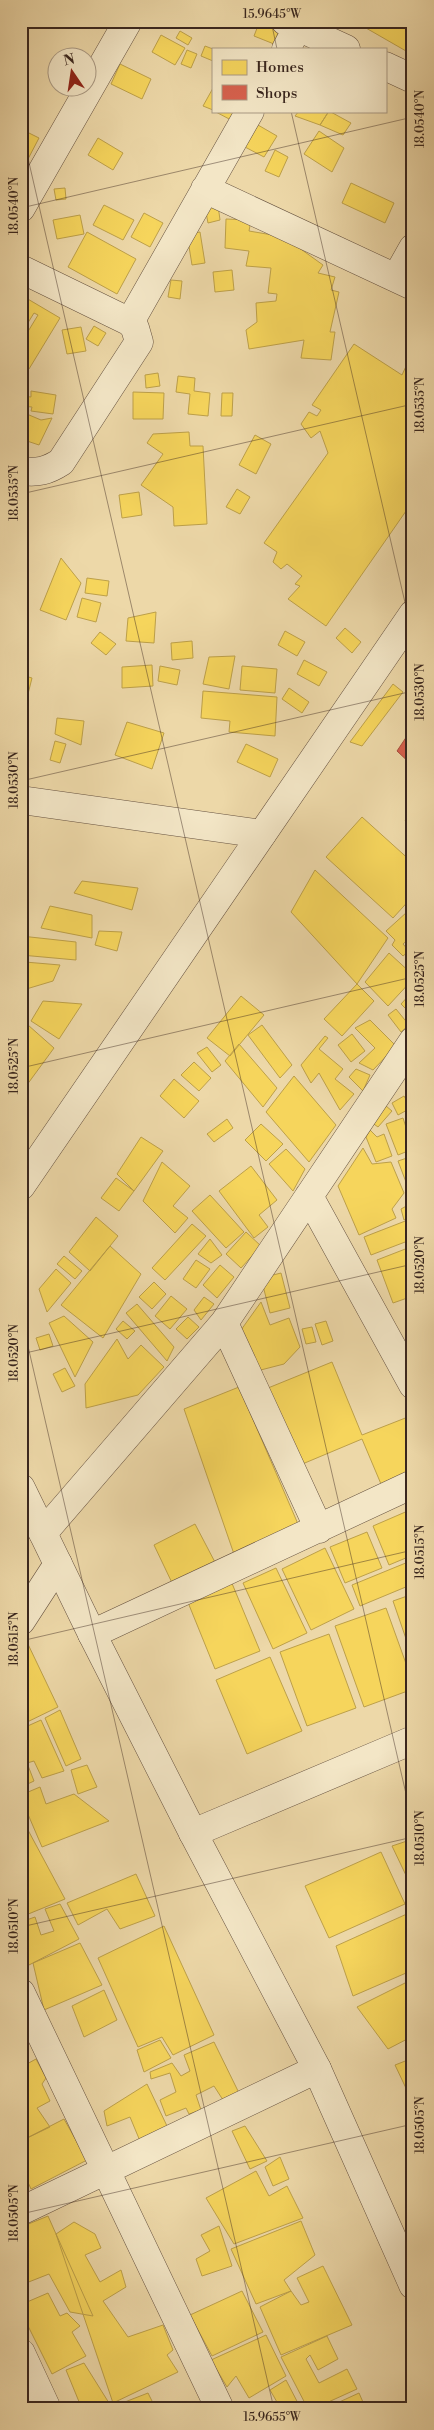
<svg xmlns="http://www.w3.org/2000/svg" width="434" height="2430" viewBox="0 0 434 2430" font-family="'Libre Bodoni',serif">
<style>
.homes{fill:#f6d55c;stroke:#bda049}
.shops{fill:#d6604d;stroke:#a74f3f}
.lines{fill:none;stroke-linecap:round;stroke-linejoin:round}
.minor-casing{stroke:#665240;stroke-width:29}
.tertiary-casing{stroke:#665240;stroke-width:29}
.minor{stroke:#f3e6c6;stroke-width:28}
.tertiary{stroke:#f3e6c6;stroke-width:28}
.ticks{fill:none;stroke:#39261e;stroke-width:1;stroke-opacity:0.45}
.neatline{fill:none;stroke:#39261e;stroke-width:2}
.ticks-label{font-size:12px;text-anchor:middle;fill:#39261e}
</style>
<rect width="100%" height="100%" fill="#edd8a8"/>
<filter id="stains"><feTurbulence type="fractalNoise" baseFrequency=".004" numOctaves="4"/><feColorMatrix values="0 0 0 0 .2 0 0 0 0 .09 0 0 0 0 .02 0 0 0 .5 -.17"/></filter>
<radialGradient id="worn" r=".72"><stop offset=".6" stop-color="#630" stop-opacity="0"/><stop offset="1" stop-color="#630" stop-opacity=".3"/></radialGradient>
<path class="homes" d="M 361,21 L 413,21 L 413,41 L 406,51 L 359,24 Z
M 259,23 L 279,30 L 274,44 L 254,36 Z
M 180,31 L 192,38 L 188,45 L 176,38 Z
M 161,35 L 185,48 L 175,65 L 152,52 Z
M 205,46 L 213,49 L 213,61 L 201,56 Z
M 187,50 L 197,54 L 191,68 L 181,64 Z
M 120,64 L 151,79 L 142,99 L 111,84 Z
M 213,88 L 213,110 L 203,106 Z
M 214,111 L 238,111 L 233,121 Z
M 299,111 L 329,111 L 320,125 L 295,116 Z
M 329,111 L 351,123 L 343,135 L 320,125 Z
M 258,125 L 277,136 L 264,157 L 245,147 Z
M 21,129 L 39,138 L 28,159 L 21,155 Z
M 319,131 L 344,148 L 332,172 L 304,154 Z
M 98,138 L 123,153 L 113,170 L 88,155 Z
M 275,150 L 288,157 L 279,177 L 265,171 Z
M 351,183 L 394,203 L 385,223 L 342,203 Z
M 65,188 L 66,199 L 56,200 L 54,189 Z
M 104,205 L 134,220 L 123,240 L 93,225 Z
M 218,205 L 220,220 L 208,223 L 205,207 Z
M 144,213 L 163,223 L 150,247 L 131,237 Z
M 80,215 L 84,234 L 57,239 L 53,220 Z
M 226,219 L 251,220 L 249,231 L 284,237 L 323,265 L 318,273 L 335,277 L 331,290 L 339,292 L 330,332 L 335,332 L 331,360 L 301,358 L 304,340 L 249,349 L 246,330 L 257,322 L 256,303 L 276,301 L 277,294 L 268,293 L 271,268 L 246,266 L 249,251 L 225,248 Z
M 87,232 L 136,259 L 117,294 L 68,267 Z
M 200,232 L 205,263 L 192,265 L 187,234 Z
M 232,270 L 234,290 L 215,292 L 213,272 Z
M 171,280 L 182,281 L 180,299 L 168,297 Z
M 21,295 L 60,318 L 29,369 L 21,365 L 21,343 L 38,315 L 34,313 L 21,334 Z
M 94,326 L 106,333 L 98,346 L 86,339 Z
M 81,327 L 86,351 L 67,354 L 62,330 Z
M 354,344 L 402,375 L 413,351 L 413,501 L 326,626 L 288,599 L 300,586 L 295,584 L 302,576 L 287,564 L 281,569 L 273,562 L 277,552 L 264,543 L 328,453 L 320,431 L 311,438 L 301,424 L 309,412 L 317,416 L 321,410 L 312,405 Z
M 158,373 L 160,386 L 146,388 L 145,375 Z
M 178,376 L 195,378 L 194,391 L 210,393 L 208,416 L 188,414 L 190,394 L 176,392 Z
M 31,391 L 56,395 L 53,414 L 31,411 L 32,407 L 21,406 L 21,396 L 31,397 Z
M 133,392 L 164,393 L 163,419 L 133,419 Z
M 222,393 L 233,393 L 232,416 L 221,416 Z
M 22,412 L 41,420 L 52,418 L 39,445 L 21,439 Z
M 189,432 L 190,446 L 203,446 L 207,524 L 174,526 L 173,507 L 141,485 L 163,454 L 147,443 L 153,434 Z
M 255,435 L 271,444 L 256,474 L 239,465 Z
M 237,489 L 250,497 L 240,514 L 226,507 Z
M 139,492 L 142,515 L 122,518 L 119,495 Z
M 61,558 L 81,583 L 66,620 L 40,610 Z
M 87,578 L 109,581 L 107,596 L 85,593 Z
M 82,598 L 101,603 L 96,622 L 77,617 Z
M 156,612 L 154,643 L 126,641 L 128,618 Z
M 345,628 L 361,642 L 352,653 L 336,638 Z
M 285,631 L 305,642 L 297,656 L 278,645 Z
M 100,632 L 116,644 L 106,655 L 91,643 Z
M 192,641 L 193,658 L 172,660 L 171,643 Z
M 235,656 L 229,689 L 203,684 L 209,657 Z
M 304,660 L 327,672 L 319,686 L 297,674 Z
M 152,665 L 153,686 L 122,688 L 122,667 Z
M 160,666 L 180,670 L 177,685 L 158,681 Z
M 242,666 L 277,669 L 275,693 L 240,690 Z
M 21,675 L 32,678 L 28,694 L 21,692 Z
M 393,684 L 403,692 L 362,746 L 350,742 Z
M 289,688 L 309,702 L 302,713 L 282,699 Z
M 203,691 L 277,697 L 275,736 L 229,732 L 230,721 L 201,718 Z
M 57,718 L 84,721 L 81,745 L 55,734 Z
M 127,722 L 164,733 L 152,769 L 115,755 Z
M 55,741 L 66,744 L 60,763 L 50,760 Z
M 246,744 L 278,759 L 270,777 L 237,762 Z
M 413,808 L 413,825 L 405,821 Z
M 362,817 L 413,863 L 413,896 L 393,918 L 326,857 Z
M 315,870 L 388,938 L 357,984 L 291,912 Z
M 82,881 L 138,888 L 132,910 L 74,893 Z
M 50,906 L 92,915 L 92,938 L 41,928 Z
M 407,912 L 413,918 L 413,935 L 403,944 L 409,951 L 403,956 L 392,945 L 395,940 L 386,931 Z
M 99,931 L 122,932 L 117,951 L 95,945 Z
M 21,936 L 76,942 L 76,960 L 21,955 Z
M 389,953 L 413,975 L 413,979 L 388,1006 L 365,982 Z
M 25,962 L 60,965 L 53,981 L 23,990 Z
M 357,984 L 374,1001 L 342,1036 L 324,1019 Z
M 411,993 L 413,995 L 413,1016 L 401,1004 Z
M 241,996 L 264,1015 L 230,1056 L 207,1038 Z
M 43,1001 L 82,1004 L 59,1039 L 31,1021 Z
M 396,1009 L 409,1025 L 401,1032 L 388,1015 Z
M 370,1020 L 396,1046 L 373,1070 L 359,1063 L 375,1048 L 355,1028 Z
M 28,1025 L 54,1048 L 21,1093 L 21,1033 Z
M 262,1025 L 292,1065 L 280,1078 L 248,1035 Z
M 352,1034 L 365,1051 L 351,1062 L 338,1045 Z
M 325,1036 L 328,1038 L 319,1049 L 343,1069 L 335,1079 L 354,1094 L 340,1110 L 319,1073 L 311,1083 L 301,1065 Z
M 239,1044 L 277,1088 L 263,1107 L 225,1061 Z
M 207,1047 L 221,1065 L 212,1072 L 197,1053 Z
M 194,1062 L 211,1078 L 199,1091 L 181,1075 Z
M 356,1069 L 370,1075 L 363,1091 L 349,1077 Z
M 294,1076 L 336,1125 L 309,1162 L 266,1112 Z
M 174,1079 L 199,1101 L 184,1118 L 160,1096 Z
M 404,1096 L 411,1108 L 398,1115 L 392,1103 Z
M 386,1106 L 392,1111 L 378,1127 L 371,1122 Z
M 403,1118 L 413,1149 L 398,1155 L 386,1124 Z
M 227,1119 L 233,1128 L 214,1142 L 207,1134 Z
M 261,1124 L 283,1144 L 266,1161 L 245,1140 Z
M 370,1130 L 377,1137 L 384,1134 L 392,1156 L 376,1162 L 366,1137 Z
M 141,1137 L 163,1151 L 134,1191 L 117,1174 Z
M 363,1148 L 372,1164 L 391,1162 L 404,1193 L 392,1209 L 396,1218 L 359,1235 L 338,1186 Z
M 286,1149 L 305,1169 L 293,1191 L 269,1164 Z
M 413,1156 L 413,1189 L 409,1190 L 398,1161 Z
M 162,1162 L 190,1186 L 173,1206 L 188,1218 L 175,1233 L 143,1201 Z
M 251,1166 L 277,1200 L 259,1215 L 268,1227 L 254,1238 L 219,1191 Z
M 116,1178 L 134,1191 L 119,1211 L 101,1198 Z
M 210,1195 L 244,1232 L 226,1248 L 192,1211 Z
M 412,1203 L 413,1214 L 404,1220 L 401,1209 Z
M 96,1217 L 118,1236 L 90,1271 L 69,1252 Z
M 413,1218 L 413,1239 L 371,1255 L 364,1237 Z
M 192,1224 L 206,1236 L 165,1280 L 152,1268 Z
M 246,1232 L 261,1246 L 241,1268 L 226,1254 Z
M 210,1239 L 222,1255 L 211,1263 L 198,1254 Z
M 110,1246 L 141,1274 L 103,1338 L 61,1305 Z
M 413,1246 L 413,1296 L 393,1303 L 377,1260 Z
M 64,1256 L 82,1271 L 75,1279 L 57,1264 Z
M 196,1260 L 210,1269 L 196,1288 L 183,1279 Z
M 220,1265 L 234,1277 L 217,1298 L 203,1285 Z
M 56,1269 L 71,1283 L 47,1312 L 39,1289 Z
M 281,1273 L 290,1308 L 270,1313 L 261,1278 Z
M 154,1282 L 166,1294 L 152,1309 L 139,1297 Z
M 171,1296 L 187,1309 L 170,1329 L 155,1316 Z
M 204,1297 L 214,1304 L 201,1320 L 194,1310 Z
M 261,1302 L 270,1325 L 289,1318 L 300,1347 L 284,1364 L 253,1372 L 241,1330 Z
M 137,1304 L 174,1347 L 167,1361 L 126,1313 Z
M 64,1316 L 93,1342 L 75,1377 L 49,1323 Z
M 188,1317 L 199,1327 L 187,1339 L 176,1329 Z
M 123,1321 L 135,1331 L 127,1339 L 116,1329 Z
M 326,1321 L 333,1341 L 322,1345 L 315,1324 Z
M 312,1327 L 316,1342 L 306,1344 L 302,1329 Z
M 49,1334 L 53,1346 L 40,1350 L 36,1338 Z
M 117,1339 L 128,1359 L 141,1345 L 164,1367 L 138,1395 L 86,1408 L 85,1384 Z
M 332,1362 L 362,1435 L 413,1415 L 413,1472 L 381,1484 L 362,1439 L 300,1465 L 268,1388 Z
M 65,1368 L 75,1386 L 62,1392 L 53,1374 Z
M 239,1387 L 298,1524 L 235,1557 L 184,1409 Z
M 410,1510 L 413,1516 L 413,1555 L 389,1565 L 373,1526 Z
M 195,1524 L 217,1566 L 174,1587 L 154,1545 Z
M 367,1532 L 382,1568 L 345,1583 L 330,1547 Z
M 325,1548 L 354,1609 L 311,1630 L 282,1569 Z
M 413,1560 L 413,1584 L 360,1606 L 352,1585 Z
M 276,1568 L 307,1633 L 273,1649 L 243,1583 Z
M 231,1581 L 260,1651 L 215,1669 L 187,1600 Z
M 413,1594 L 413,1659 L 393,1601 Z
M 386,1608 L 413,1683 L 413,1689 L 364,1707 L 335,1626 Z
M 329,1634 L 356,1708 L 307,1726 L 280,1652 Z
M 26,1640 L 58,1707 L 21,1725 L 21,1647 Z
M 270,1657 L 302,1731 L 247,1754 L 216,1680 Z
M 60,1710 L 81,1759 L 66,1766 L 45,1718 Z
M 41,1720 L 64,1771 L 42,1778 L 34,1761 L 27,1763 L 34,1781 L 21,1787 L 21,1729 Z
M 87,1765 L 97,1787 L 78,1794 L 71,1770 Z
M 40,1787 L 46,1804 L 74,1794 L 109,1821 L 42,1847 L 21,1798 L 21,1795 Z
M 21,1817 L 65,1899 L 21,1917 Z
M 413,1839 L 413,1890 L 392,1846 Z
M 381,1852 L 405,1904 L 329,1938 L 305,1886 Z
M 136,1874 L 155,1916 L 120,1929 L 107,1909 L 78,1925 L 67,1903 Z
M 60,1904 L 79,1939 L 29,1965 L 21,1949 L 21,1922 L 35,1917 L 41,1935 L 54,1931 L 45,1909 Z
M 409,1913 L 413,1923 L 413,1970 L 353,1996 L 336,1946 Z
M 164,1926 L 214,2035 L 173,2055 L 162,2037 L 138,2047 L 98,1958 Z
M 80,1943 L 102,1985 L 44,2010 L 33,1963 Z
M 413,1979 L 413,2036 L 388,2049 L 357,2007 Z
M 104,1990 L 117,2020 L 84,2037 L 72,2006 Z
M 21,2038 L 25,2065 L 36,2059 L 46,2078 L 42,2084 L 50,2101 L 37,2108 L 50,2127 L 21,2141 Z
M 160,2040 L 171,2058 L 144,2072 L 137,2050 Z
M 214,2042 L 239,2093 L 223,2100 L 214,2086 L 196,2095 L 201,2110 L 189,2114 L 186,2108 L 166,2116 L 160,2100 L 176,2092 L 170,2073 L 151,2079 L 150,2072 L 172,2063 L 181,2076 L 190,2071 L 184,2055 Z
M 413,2058 L 413,2103 L 395,2065 Z
M 147,2084 L 167,2126 L 140,2141 L 130,2117 L 107,2126 L 104,2111 Z
M 64,2119 L 87,2160 L 31,2189 L 21,2167 L 21,2141 Z
M 245,2126 L 267,2161 L 250,2169 L 232,2131 Z
M 280,2157 L 289,2179 L 273,2186 L 265,2167 Z
M 256,2171 L 269,2196 L 287,2186 L 303,2218 L 234,2244 L 206,2198 Z
M 48,2216 L 56,2234 L 93,2316 L 70,2312 L 49,2274 L 21,2285 L 21,2227 Z
M 301,2221 L 315,2255 L 284,2280 L 291,2291 L 256,2304 L 231,2249 Z
M 74,2222 L 95,2234 L 101,2248 L 85,2255 L 100,2282 L 121,2270 L 126,2287 L 103,2301 L 128,2337 L 163,2325 L 173,2350 L 167,2355 L 178,2372 L 113,2403 L 56,2234 Z
M 219,2226 L 232,2266 L 202,2276 L 196,2259 L 210,2251 L 201,2235 Z
M 323,2266 L 352,2325 L 281,2355 L 260,2307 L 291,2291 L 301,2305 L 309,2302 L 297,2278 Z
M 21,2289 L 27,2302 L 48,2293 L 60,2316 L 67,2313 L 80,2326 L 72,2332 L 86,2356 L 52,2374 L 21,2312 Z
M 242,2291 L 263,2332 L 212,2356 L 190,2315 Z
M 266,2335 L 286,2376 L 249,2398 L 236,2376 L 227,2387 L 211,2360 Z
M 327,2336 L 338,2359 L 318,2370 L 310,2355 L 306,2359 L 319,2383 L 347,2369 L 357,2389 L 313,2409 L 308,2409 L 281,2357 Z
M 84,2363 L 109,2403 L 100,2409 L 82,2409 L 66,2370 Z
M 286,2380 L 301,2409 L 281,2409 L 270,2390 Z
M 148,2393 L 156,2409 L 113,2409 L 112,2407 Z
M 359,2393 L 366,2409 L 324,2409 Z"/>
<path class="shops" d="M 413,727 L 413,766 L 397,751 Z"/>
<g class="lines">
<defs>
<path id="minor" d="M 285,21 L 346,49
M 286,49 L 298,27
M 385,66 L 413,79
M 205,189 L 413,286
M 21,208 L 128,21
M 21,269 L 130,322 L 135,328 L 139,342 L 61,462 C 47,471 38,473 21,471
M 396,278 L 413,248
M 130,322 L 250,111
M 21,800 L 262,834
M 309,1196 L 413,1385
M 224,1323 L 319,1529
M 43,1533 L 224,1323 L 413,1041
M 21,1621 L 58,1564
M 92,1634 L 413,1484
M 193,1833 L 413,1740
M 21,1993 L 220,2409
M 21,2211 L 317,2069
M 21,2353 L 47,2409"/>
<path id="tertiary" d="M 21,1186 L 413,614
M 21,1488 L 92,1634 L 193,1833 L 317,2069 L 413,2285"/>
</defs>
<use href="#minor" class="minor-casing"/>
<use href="#tertiary" class="tertiary-casing"/>
<use href="#minor" class="minor"/>
<use href="#tertiary" class="tertiary"/>
</g>
<path class="ticks" d="M 271,21 L 277,49M 291,111 L 413,637M 21,128 L 413,1824M 21,208 L 413,117M 21,494 L 413,404M 21,781 L 413,691M 21,1068 L 413,977M 21,1316 L 274,2409M 21,1354 L 413,1264M 21,1641 L 413,1550M 21,1927 L 413,1837M 21,2214 L 413,2124"/>
<rect width="434" height="2430" fill="none" stroke="#edd8a8" stroke-width="55"/>
<rect x="212" y="48" width="175" height="65" fill="#f3e6c6" stroke="#a99983"/>
<rect x="222" y="60" width="25" height="15" fill="#f6d55c" stroke="#a99983"/>
<text x="256" y="72" font-size="15" fill="#39261e">Homes</text>
<rect x="222" y="85" width="25" height="15" fill="#d6604d" stroke="#a99983"/>
<text x="256" y="98" font-size="15" fill="#39261e">Shops</text>
<g transform="translate(72 72) rotate(347)"><circle r="24" fill="#f3e6c6" stroke="#a99983"/>
<path d="M0-4L9 19L0 12L-9 19Z" fill="#8f2418"/>
<text y="-8" font-size="14" font-weight="bold" text-anchor="middle" fill="#39261e">N</text>
</g>
<rect x="28" y="28" width="378" height="2374" class="neatline"/>
<g class="ticks-label">
<text x="272" y="18">15.9645°W</text>
<text transform="translate(420 119) rotate(-90)" y="4">18.0540°N</text>
<text transform="translate(14 206) rotate(-90)" y="4">18.0540°N</text>
<text transform="translate(420 405) rotate(-90)" y="4">18.0535°N</text>
<text transform="translate(14 493) rotate(-90)" y="4">18.0535°N</text>
<text transform="translate(420 692) rotate(-90)" y="4">18.0530°N</text>
<text transform="translate(14 780) rotate(-90)" y="4">18.0530°N</text>
<text transform="translate(420 979) rotate(-90)" y="4">18.0525°N</text>
<text transform="translate(14 1066) rotate(-90)" y="4">18.0525°N</text>
<text transform="translate(420 1265) rotate(-90)" y="4">18.0520°N</text>
<text transform="translate(14 1353) rotate(-90)" y="4">18.0520°N</text>
<text transform="translate(420 1552) rotate(-90)" y="4">18.0515°N</text>
<text transform="translate(14 1639) rotate(-90)" y="4">18.0515°N</text>
<text transform="translate(420 1838) rotate(-90)" y="4">18.0510°N</text>
<text transform="translate(14 1926) rotate(-90)" y="4">18.0510°N</text>
<text transform="translate(420 2125) rotate(-90)" y="4">18.0505°N</text>
<text transform="translate(14 2213) rotate(-90)" y="4">18.0505°N</text>
<text x="272" y="2421">15.9655°W</text>
</g>
<rect width="100%" height="100%" filter="url(#stains)"/>
<rect width="100%" height="100%" fill="url(#worn)"/>
</svg>
